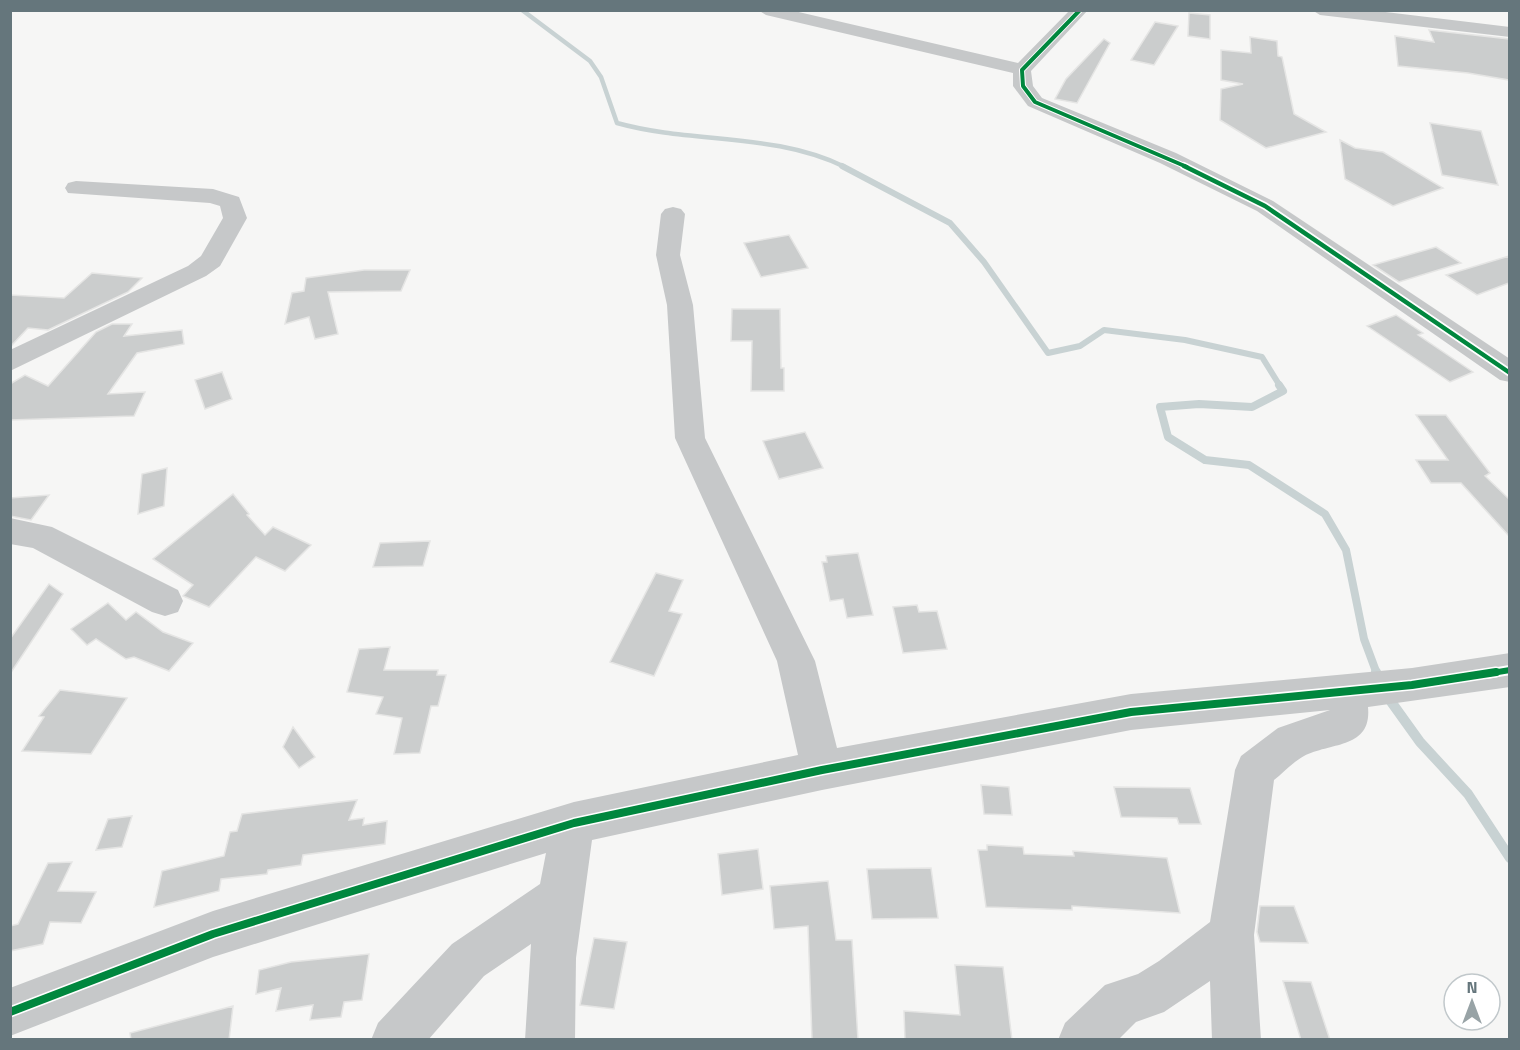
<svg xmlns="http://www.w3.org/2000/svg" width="1520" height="1050" viewBox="0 0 1520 1050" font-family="'Titillium Web',sans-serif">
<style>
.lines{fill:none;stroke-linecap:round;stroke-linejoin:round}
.stream-far3{stroke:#c8d2d3;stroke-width:4.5}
.stream-far2{stroke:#c8d2d3;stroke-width:6}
.stream-far1{stroke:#c8d2d3;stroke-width:8}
.stream{stroke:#c8d2d3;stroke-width:10}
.building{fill:#cbcdcd;stroke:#e5e5e4;stroke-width:1.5}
.minor{fill:#c6c8c9;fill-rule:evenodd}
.cycleway-far3-casing{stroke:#fff;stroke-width:6}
.cycleway-far2-casing{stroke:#fff;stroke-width:8}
.cycleway-far1-casing{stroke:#fff;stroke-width:10}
.cycleway-casing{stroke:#fff;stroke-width:11}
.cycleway-far3{stroke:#00873e;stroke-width:4}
.cycleway-far2{stroke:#00873e;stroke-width:4.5}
.cycleway-far1{stroke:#00873e;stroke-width:6}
.cycleway{stroke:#00873e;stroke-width:8}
</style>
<rect width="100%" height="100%" fill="#f6f6f5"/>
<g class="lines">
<path class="stream-far3" d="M 522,10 L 590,61 L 601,77 L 617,123 C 692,144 774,132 845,167"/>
<path class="stream-far2" d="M 842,166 L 950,223 L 984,262 L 1048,353 L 1080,346 L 1104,330 L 1185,340 L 1262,357 L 1280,386"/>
<path class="stream-far1" d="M 1279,385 L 1283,391 L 1252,407 L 1199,404 L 1160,407 L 1168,437 L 1205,460 L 1249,465 L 1325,514 L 1346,550 L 1364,639 L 1377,674"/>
<path class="stream" d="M 1376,672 L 1379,680
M 1387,696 L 1420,742 L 1468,794 L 1510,858"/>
</g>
<path class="building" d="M 1189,13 L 1210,15 L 1210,39 L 1188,36 Z
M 1155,22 L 1178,26 L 1154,65 L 1131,60 Z
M 1429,30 L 1509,39 L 1509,80 L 1468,73 L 1398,66 L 1395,36 L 1434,42 Z
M 1250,37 L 1277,41 L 1278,56 L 1282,57 L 1294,114 L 1326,132 L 1266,148 L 1220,120 L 1221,89 L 1243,84 L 1221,80 L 1221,50 L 1251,53 Z
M 1104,39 L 1110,43 L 1077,103 L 1055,99 L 1066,79 Z
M 1430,123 L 1481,131 L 1498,185 L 1442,175 Z
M 1340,140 L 1355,148 L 1383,152 L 1443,188 L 1393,206 L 1345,179 Z
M 789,235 L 808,268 L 761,277 L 744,243 Z
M 1436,247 L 1461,263 L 1399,282 L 1373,265 Z
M 1509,256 L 1509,283 L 1477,295 L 1446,275 Z
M 364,270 L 410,270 L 401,291 L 328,292 L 338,334 L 315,339 L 309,317 L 285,324 L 292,293 L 304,291 L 306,278 Z
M 92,273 L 142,278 L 128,292 L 48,330 L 28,328 L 10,347 L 10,295 L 64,298 Z
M 732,309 L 780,309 L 781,368 L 784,368 L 784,391 L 751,391 L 752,341 L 731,341 Z
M 1396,315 L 1423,333 L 1418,335 L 1473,372 L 1450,382 L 1367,326 Z
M 112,324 L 132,324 L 124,336 L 182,330 L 184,344 L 137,353 L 108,394 L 145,392 L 134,416 L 10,420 L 10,384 L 25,375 L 48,386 L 96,332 Z
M 222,372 L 232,399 L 205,409 L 195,380 Z
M 1416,415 L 1446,415 L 1490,473 L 1485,476 L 1509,499 L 1509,536 L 1461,483 L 1431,483 L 1416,460 L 1448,460 Z
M 805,432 L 823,468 L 779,479 L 763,441 Z
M 167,468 L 164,506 L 138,514 L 142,474 Z
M 233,494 L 249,514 L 247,515 L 265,535 L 273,527 L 311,545 L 285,571 L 256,557 L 209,607 L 183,596 L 193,585 L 153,559 Z
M 49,495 L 31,520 L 10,516 L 10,498 Z
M 430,541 L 423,566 L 373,567 L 380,543 Z
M 858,553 L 873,615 L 847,618 L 843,599 L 830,601 L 822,562 L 827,562 L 826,556 Z
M 656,573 L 683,580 L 669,611 L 682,614 L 654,676 L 610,662 Z
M 49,584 L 63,594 L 10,674 L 10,639 Z
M 108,603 L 126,620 L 136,612 L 163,632 L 193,643 L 169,671 L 134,657 L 126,659 L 96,639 L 87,645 L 71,629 Z
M 917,605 L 919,612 L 937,611 L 947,649 L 903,653 L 893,607 Z
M 390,647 L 384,670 L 438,670 L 437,675 L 446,675 L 438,706 L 431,706 L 420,753 L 394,754 L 402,718 L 376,714 L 383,697 L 347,692 L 359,649 Z
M 60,690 L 127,698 L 91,754 L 22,751 L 44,717 L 39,716 Z
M 293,727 L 315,757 L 299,768 L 283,747 Z
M 981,785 L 1009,787 L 1012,815 L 984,814 Z
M 1114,787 L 1190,788 L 1201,824 L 1179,824 L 1177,818 L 1121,817 Z
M 357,800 L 349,820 L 364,818 L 363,825 L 387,821 L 385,844 L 303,855 L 301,865 L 268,870 L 267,874 L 221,879 L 219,891 L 154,907 L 162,871 L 224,856 L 230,832 L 237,831 L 242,814 Z
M 132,816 L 122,847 L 96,850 L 108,819 Z
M 987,845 L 1023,847 L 1024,854 L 1074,856 L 1073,851 L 1167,858 L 1180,913 L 1072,906 L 1072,910 L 986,907 L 978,850 L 987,850 Z
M 758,849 L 763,889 L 722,895 L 718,854 Z
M 72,862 L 58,891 L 96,892 L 81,923 L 50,922 L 43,944 L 10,951 L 10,926 L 18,924 L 48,863 Z
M 931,868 L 938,918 L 872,919 L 867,869 Z
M 828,881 L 836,940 L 852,940 L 858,1040 L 812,1040 L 808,926 L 774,929 L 770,886 Z
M 1260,906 L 1294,906 L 1308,943 L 1260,942 L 1257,932 Z
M 594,938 L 627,942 L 614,1009 L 580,1005 Z
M 369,954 L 362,1000 L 344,1002 L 341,1017 L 310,1020 L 313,1005 L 276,1011 L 281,988 L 256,994 L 259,970 L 291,962 Z
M 955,965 L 1003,967 L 1012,1040 L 905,1040 L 904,1011 L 960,1015 Z
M 1283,981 L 1311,982 L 1330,1040 L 1301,1040 Z
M 233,1006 L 229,1040 L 131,1040 L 130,1033 Z"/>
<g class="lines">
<path class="minor" d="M 758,10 L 790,10 L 1018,63 L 1070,10 L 1088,10 L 1031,71 L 1033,86 L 1042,98 L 1176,153 L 1273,201 L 1510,359 L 1510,382 L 1500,380 L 1257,211 L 1160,163 L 1028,106 L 1013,86 L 1013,73 L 766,15 Z
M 1312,10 L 1369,10 L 1510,27 L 1510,37 L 1320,15 Z
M 76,181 L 213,189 L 239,197 L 247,218 L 220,266 L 206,276 L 10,371 L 10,350 L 188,266 L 201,256 L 223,218 L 220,206 L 210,203 L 68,193 L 65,188 L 68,183 Z
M 673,207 L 681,209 L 685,214 L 680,255 L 693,305 L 705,438 L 815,661 L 837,748 L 1131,694 L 1412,668 L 1510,653 L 1510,687 L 1368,707 C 1372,749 1331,742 1304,756 C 1293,762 1283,773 1274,780 L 1254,935 L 1261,1040 L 1212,1040 L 1210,981 L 1164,1012 L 1136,1022 L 1118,1040 L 1058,1040 L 1065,1023 L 1105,985 L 1138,974 L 1159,961 L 1210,922 L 1235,770 L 1241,756 L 1278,728 L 1330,710 L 1131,730 L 822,790 L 592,840 L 576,958 L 575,1040 L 525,1040 L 531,944 L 484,976 L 428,1040 L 371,1040 L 378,1023 L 452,944 L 540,884 L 546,853 L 213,957 L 10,1036 L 10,988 L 213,911 L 574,802 L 798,755 L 777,661 L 675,438 L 667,305 L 656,255 L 661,214 L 665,209 Z
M 10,518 L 52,527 L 178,590 L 183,601 L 178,612 L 165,616 L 152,612 L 33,548 L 10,544 Z"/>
<defs>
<path id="cycleway-far3" d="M 1080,10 L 1022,70 L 1023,86 L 1035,102 L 1187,167"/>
<path id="cycleway-far2" d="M 1184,166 L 1265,206 L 1510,373"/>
<path id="cycleway-far1" d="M 1486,674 L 1510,670"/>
<path id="cycleway" d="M 10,1012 L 213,934 L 574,823 L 822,770 L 1131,712 L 1412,685 L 1496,672"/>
</defs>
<use href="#cycleway-far3" class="cycleway-far3-casing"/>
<use href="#cycleway-far2" class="cycleway-far2-casing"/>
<use href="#cycleway-far1" class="cycleway-far1-casing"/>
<use href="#cycleway" class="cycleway-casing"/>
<use href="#cycleway-far3" class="cycleway-far3"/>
<use href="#cycleway-far2" class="cycleway-far2"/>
<use href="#cycleway-far1" class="cycleway-far1"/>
<use href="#cycleway" class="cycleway"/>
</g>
<rect width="1520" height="1050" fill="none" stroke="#65767c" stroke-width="24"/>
<g transform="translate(1472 1002)"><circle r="28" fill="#ffffff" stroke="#c1c8cb" stroke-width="1.5"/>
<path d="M0-4.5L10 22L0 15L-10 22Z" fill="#98a3a6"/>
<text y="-9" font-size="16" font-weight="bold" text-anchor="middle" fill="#65767c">N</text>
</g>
</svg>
